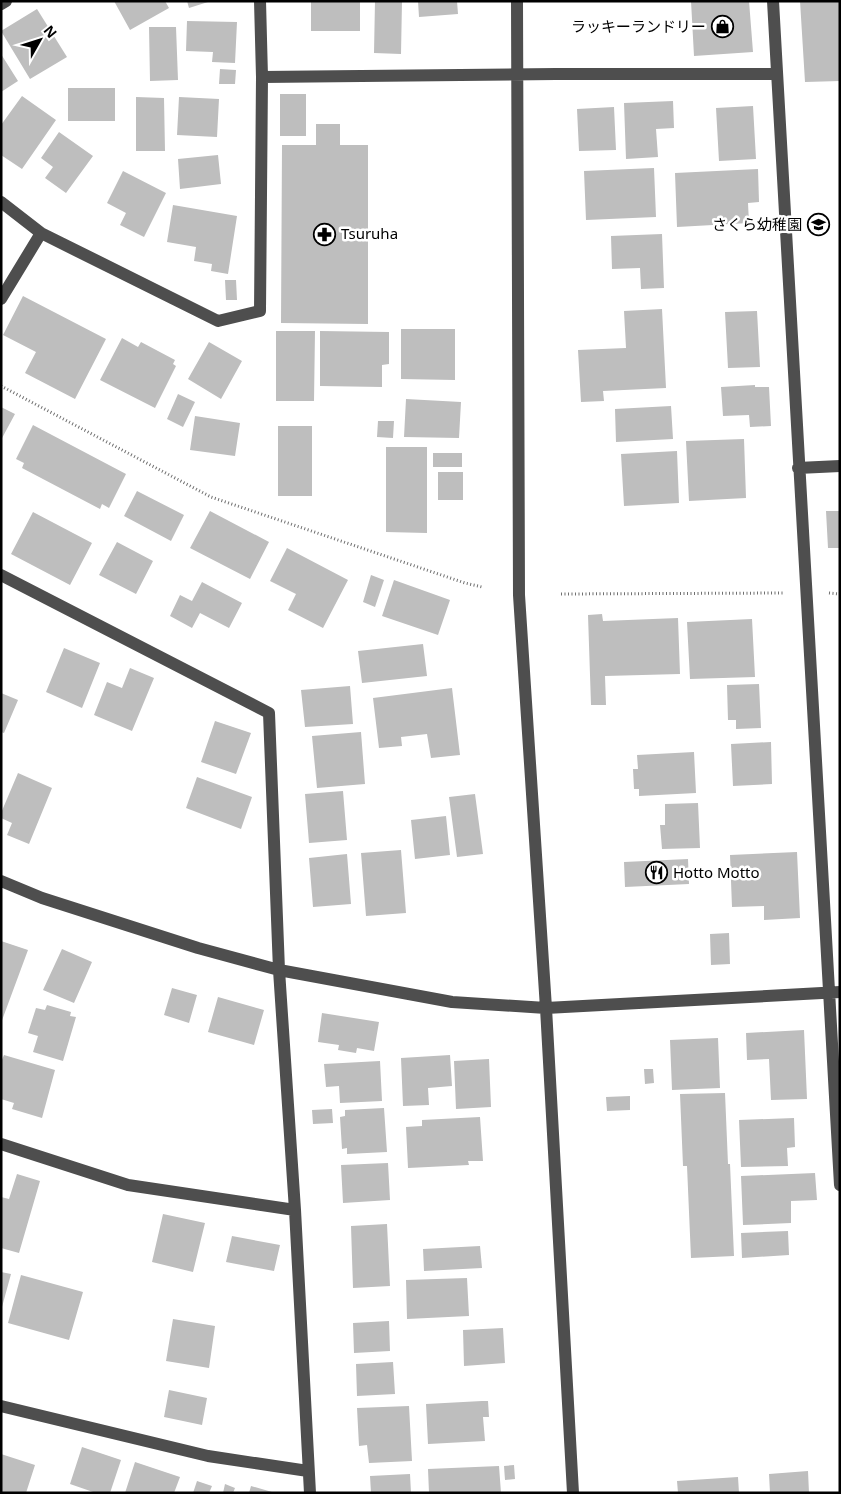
<svg xmlns="http://www.w3.org/2000/svg" width="841" height="1494" viewBox="0 0 841 1494" font-family="'Noto Sans','Noto Sans JP',sans-serif">
<style>
.building{fill:#bebebe}
.lines{fill:none;stroke-linecap:round;stroke-linejoin:round}
.path{stroke:#707070;stroke-width:3;stroke-dasharray:1 2.5;stroke-linecap:butt}
.minor{stroke:#4e4e4e;stroke-width:12}
.labels{text-anchor:middle;stroke-width:5;stroke-linejoin:round;paint-order:stroke}
.poi-label{font-size:15px;fill:#000;stroke:#fff;text-anchor:end}
</style>
<rect width="100%" height="100%" fill="#fff"/>
<path class="building" d="M 114,1 L 165,1 L 169,8 L 130,30 Z
M 187,1 L 208,1 L 208,2 L 189,8 Z
M 311,1 L 360,1 L 360,31 L 311,31 Z
M 375,1 L 402,1 L 401,54 L 374,53 Z
M 418,1 L 457,1 L 458,14 L 419,17 Z
M 691,1 L 749,1 L 753,52 L 694,56 Z
M 800,1 L 840,1 L 840,81 L 805,82 Z
M 37,9 L 67,57 L 30,79 L 1,31 Z
M 187,21 L 237,22 L 235,63 L 212,62 L 213,52 L 186,51 Z
M 149,27 L 176,27 L 178,80 L 150,81 Z
M 1,54 L 18,81 L 1,92 Z
M 220,69 L 236,70 L 235,84 L 219,84 Z
M 68,88 L 115,88 L 115,121 L 68,121 Z
M 280,94 L 306,94 L 306,136 L 280,136 Z
M 22,96 L 56,120 L 22,169 L 1,155 L 1,125 Z
M 136,97 L 164,98 L 165,151 L 136,151 Z
M 179,97 L 219,99 L 217,137 L 177,135 Z
M 673,101 L 674,128 L 656,129 L 658,157 L 626,159 L 624,103 Z
M 753,106 L 756,159 L 719,161 L 716,108 Z
M 614,107 L 616,150 L 579,151 L 577,109 Z
M 316,124 L 340,124 L 340,145 L 368,145 L 368,324 L 281,323 L 282,145 L 316,145 Z
M 59,132 L 93,156 L 66,193 L 45,178 L 53,167 L 41,158 Z
M 218,155 L 221,184 L 180,189 L 178,159 Z
M 654,168 L 656,217 L 586,220 L 584,171 Z
M 758,169 L 759,202 L 748,203 L 749,223 L 677,227 L 675,173 Z
M 123,171 L 166,193 L 144,237 L 120,225 L 126,213 L 107,203 Z
M 173,205 L 237,216 L 228,274 L 211,271 L 212,264 L 194,261 L 196,247 L 167,242 Z
M 662,234 L 664,288 L 641,289 L 640,268 L 612,269 L 611,236 Z
M 225,280 L 236,280 L 237,300 L 226,300 Z
M 23,296 L 106,339 L 75,399 L 25,373 L 36,352 L 3,335 Z
M 662,309 L 666,388 L 603,391 L 604,401 L 581,402 L 578,350 L 626,348 L 624,311 Z
M 757,311 L 760,367 L 728,368 L 725,312 Z
M 401,329 L 455,329 L 455,380 L 401,379 Z
M 276,331 L 315,331 L 314,401 L 276,401 Z
M 320,331 L 389,332 L 389,364 L 382,365 L 382,387 L 320,386 Z
M 122,338 L 138,347 L 141,342 L 175,360 L 173,364 L 176,366 L 155,408 L 100,380 Z
M 209,342 L 242,361 L 221,399 L 188,379 Z
M 755,385 L 755,387 L 769,387 L 771,426 L 750,427 L 749,415 L 723,416 L 721,387 Z
M 178,394 L 195,402 L 183,427 L 167,419 Z
M 406,399 L 461,402 L 459,438 L 404,437 Z
M 671,406 L 673,439 L 616,442 L 615,409 Z
M 1,407 L 15,414 L 1,440 Z
M 195,416 L 240,423 L 235,456 L 190,450 Z
M 378,421 L 394,421 L 393,438 L 377,437 Z
M 33,425 L 126,474 L 109,508 L 102,504 L 100,509 L 22,468 L 24,463 L 16,459 Z
M 278,426 L 312,426 L 312,496 L 278,496 Z
M 744,439 L 746,498 L 689,501 L 686,441 Z
M 386,447 L 427,447 L 427,533 L 386,532 Z
M 677,451 L 679,503 L 624,506 L 621,454 Z
M 433,453 L 462,453 L 462,467 L 433,467 Z
M 438,472 L 463,472 L 463,500 L 438,500 Z
M 137,491 L 184,515 L 171,541 L 124,516 Z
M 210,511 L 269,542 L 250,579 L 190,548 Z
M 826,511 L 840,511 L 840,548 L 828,548 Z
M 33,512 L 92,543 L 70,585 L 11,554 Z
M 117,542 L 153,561 L 136,594 L 99,575 Z
M 287,548 L 348,580 L 323,628 L 288,610 L 296,594 L 270,581 Z
M 371,575 L 384,580 L 375,607 L 363,602 Z
M 394,580 L 450,600 L 438,635 L 382,616 Z
M 202,582 L 242,603 L 229,628 L 200,613 L 192,628 L 170,616 L 180,595 L 192,601 Z
M 602,614 L 603,621 L 678,618 L 680,674 L 605,676 L 606,705 L 591,705 L 588,615 Z
M 752,619 L 755,677 L 690,679 L 687,622 Z
M 423,644 L 427,676 L 362,683 L 358,651 Z
M 64,648 L 100,663 L 82,708 L 46,692 Z
M 130,668 L 154,678 L 132,731 L 94,715 L 107,682 L 122,688 Z
M 759,684 L 761,728 L 736,729 L 736,720 L 728,720 L 727,685 Z
M 350,686 L 353,724 L 305,727 L 301,690 Z
M 452,688 L 460,755 L 431,758 L 427,734 L 401,737 L 402,746 L 379,748 L 373,698 Z
M 1,693 L 18,700 L 4,733 L 1,732 Z
M 215,721 L 251,733 L 236,774 L 201,762 Z
M 361,732 L 365,784 L 317,788 L 312,736 Z
M 771,742 L 772,784 L 733,786 L 731,744 Z
M 694,752 L 696,793 L 639,796 L 639,789 L 634,789 L 633,769 L 638,769 L 637,755 Z
M 18,773 L 52,788 L 29,844 L 7,835 L 12,823 L 1,818 L 1,813 Z
M 197,777 L 252,797 L 241,829 L 186,808 Z
M 343,791 L 347,840 L 309,843 L 305,794 Z
M 475,794 L 483,854 L 457,857 L 449,797 Z
M 698,803 L 700,848 L 662,849 L 660,825 L 665,825 L 665,804 Z
M 446,816 L 450,855 L 415,859 L 411,820 Z
M 401,850 L 406,913 L 366,916 L 361,853 Z
M 797,852 L 800,918 L 764,920 L 764,906 L 732,907 L 730,855 Z
M 347,854 L 351,904 L 313,907 L 309,858 Z
M 688,859 L 689,884 L 625,887 L 624,862 Z
M 729,933 L 730,964 L 711,965 L 710,934 Z
M 1,941 L 28,950 L 1,1023 Z
M 62,949 L 92,962 L 74,1003 L 43,990 Z
M 172,988 L 197,995 L 189,1023 L 164,1015 Z
M 218,997 L 264,1010 L 254,1045 L 208,1032 Z
M 47,1005 L 71,1012 L 70,1016 L 76,1017 L 63,1061 L 33,1052 L 38,1036 L 28,1033 L 36,1008 L 45,1010 Z
M 322,1013 L 379,1022 L 374,1051 L 357,1048 L 356,1053 L 338,1050 L 339,1045 L 318,1042 Z
M 804,1030 L 807,1099 L 771,1100 L 769,1059 L 747,1060 L 746,1033 Z
M 718,1038 L 720,1088 L 672,1090 L 670,1040 Z
M 4,1055 L 55,1070 L 42,1118 L 12,1109 L 14,1103 L 1,1099 L 1,1062 Z
M 450,1055 L 452,1086 L 428,1088 L 429,1105 L 403,1106 L 401,1058 Z
M 489,1059 L 491,1107 L 456,1109 L 454,1061 Z
M 380,1061 L 382,1101 L 340,1103 L 339,1086 L 326,1087 L 324,1064 Z
M 644,1069 L 653,1069 L 654,1083 L 645,1084 Z
M 725,1093 L 728,1164 L 730,1164 L 734,1256 L 691,1258 L 687,1166 L 683,1166 L 680,1094 Z
M 630,1096 L 630,1110 L 607,1111 L 606,1097 Z
M 384,1108 L 387,1152 L 347,1154 L 347,1148 L 342,1149 L 340,1117 L 345,1116 L 345,1110 Z
M 332,1109 L 333,1123 L 313,1124 L 312,1110 Z
M 480,1117 L 483,1161 L 468,1161 L 469,1165 L 408,1168 L 406,1127 L 422,1126 L 422,1120 Z
M 794,1118 L 795,1147 L 787,1148 L 788,1166 L 741,1167 L 739,1120 Z
M 388,1163 L 390,1200 L 343,1203 L 341,1165 Z
M 815,1173 L 817,1200 L 791,1201 L 791,1223 L 743,1225 L 741,1176 Z
M 17,1174 L 40,1181 L 19,1253 L 1,1248 L 1,1197 L 9,1199 Z
M 163,1214 L 205,1223 L 193,1272 L 152,1262 Z
M 387,1224 L 390,1286 L 353,1288 L 351,1226 Z
M 788,1231 L 789,1255 L 742,1258 L 741,1233 Z
M 232,1236 L 280,1245 L 274,1271 L 226,1262 Z
M 480,1246 L 482,1268 L 424,1271 L 423,1249 Z
M 1,1272 L 11,1274 L 2,1307 L 1,1307 Z
M 21,1275 L 83,1292 L 69,1340 L 8,1323 Z
M 467,1278 L 469,1316 L 407,1319 L 406,1280 Z
M 173,1319 L 215,1326 L 209,1368 L 166,1361 Z
M 389,1321 L 390,1351 L 354,1353 L 353,1323 Z
M 503,1328 L 505,1363 L 464,1366 L 463,1330 Z
M 393,1362 L 395,1394 L 357,1396 L 356,1364 Z
M 169,1390 L 207,1398 L 202,1425 L 164,1417 Z
M 482,1401 L 488,1401 L 489,1417 L 483,1417 L 485,1441 L 428,1444 L 426,1404 Z
M 409,1406 L 412,1461 L 369,1463 L 367,1445 L 359,1446 L 357,1408 Z
M 82,1447 L 121,1460 L 110,1493 L 96,1493 L 70,1484 Z
M 1,1454 L 35,1465 L 26,1493 L 1,1493 Z
M 135,1462 L 180,1477 L 174,1493 L 125,1493 Z
M 514,1465 L 515,1479 L 505,1480 L 504,1466 Z
M 499,1466 L 501,1493 L 429,1493 L 428,1469 Z
M 808,1471 L 809,1493 L 770,1493 L 769,1474 Z
M 410,1474 L 411,1493 L 371,1493 L 370,1476 Z
M 738,1477 L 739,1493 L 678,1493 L 677,1481 Z
M 197,1481 L 212,1486 L 209,1493 L 193,1493 Z
M 225,1484 L 235,1488 L 233,1493 L 223,1493 Z
M 251,1486 L 272,1492 L 272,1493 L 249,1493 Z"/>
<g class="lines">
<path class="path" d="M 1,386 L 211,497 L 465,583 L 482,587
M 829,593 L 840,594
M 561,594 L 783,593"/>
<path class="minor" d="M 517,1 L 519,595 L 546,1008 L 573,1493
M 773,1 L 840,1185
M 1,4 L 6,1
M 262,77 L 556,74 L 777,74
M 1,202 L 41,233 L 218,321 L 260,311 L 262,77 L 260,1
M 1,299 L 41,233
M 798,468 L 840,466
M 1,575 L 269,713 L 279,970 L 295,1210 L 310,1493
M 1,881 L 42,898 L 198,948 L 279,970 L 452,1002 L 546,1008 L 840,992
M 1,1144 L 128,1185 L 295,1210
M 1,1406 L 208,1456 L 308,1471"/>
</g>
<defs>
<symbol id="shop-ring" viewBox="-11 -11 22 22"><circle r="9.5" fill="#fff" stroke="#000" stroke-width="1.5"/><path d="M-5-2.5h2.3a2.7 3.5 0 0 1 5.4 0H5L5.5 6h-11ZM-1.5-2.5h3a1.5 2.3 0 0 0-3 0Z" fill="#000"/></symbol>
<symbol id="school-ring" viewBox="-11 -11 22 22"><circle r="9.5" fill="#fff" stroke="#000" stroke-width="1.5"/><path d="M0-5L7-2L0 1L-7-2ZM-4 1L0 2.5L4 1V4Q0 6-4 4Z" fill="#000"/></symbol>
<symbol id="pharmacy-ring" viewBox="-11 -11 22 22"><circle r="9.5" fill="#fff" stroke="#000" stroke-width="1.5"/><path d="M-2-6h4v4h4v4h-4v4h-4v-4h-4v-4h4Z" fill="#000"/></symbol>
<symbol id="restaurant-ring" viewBox="-11 -11 22 22"><circle r="9.5" fill="#fff" stroke="#000" stroke-width="1.5"/><path d="M-5-6h1v4h1v-4h1v4h1v-4h1v5L-1.5 .5V6h-2V.5L-5-1ZM5-6V6H3V1.5H1.5Q1.5-4 5-6Z" fill="#000"/></symbol>
</defs>
<g fill-rule="evenodd">
<use href="#shop-ring" x="710" y="14" width="25" height="25"/>
<use href="#school-ring" x="806" y="212" width="25" height="25"/>
<use href="#pharmacy-ring" x="312" y="222" width="25" height="25"/>
<use href="#restaurant-ring" x="644" y="860" width="25" height="25"/>
</g>
<g class="labels">
<g class="poi-label">
<text x="706" y="32">ラッキーランドリー</text>
<text x="802" y="230">さくら幼稚園</text>
<text x="341" y="239" text-anchor="start">Tsuruha</text>
<text x="673" y="878" text-anchor="start">Hotto Motto</text>
</g>
</g>
<rect width="841" height="1494" fill="none" stroke="#000000" stroke-width="5"/>
<g transform="translate(40 40) rotate(51)" stroke="#ffffff" stroke-width="4" paint-order="stroke">
<path d="M0-4L9 19L0 12L-9 19Z" fill="#000000"/>
<text y="-8" font-size="14" font-weight="bold" text-anchor="middle" fill="#000000">N</text>
</g>
</svg>
